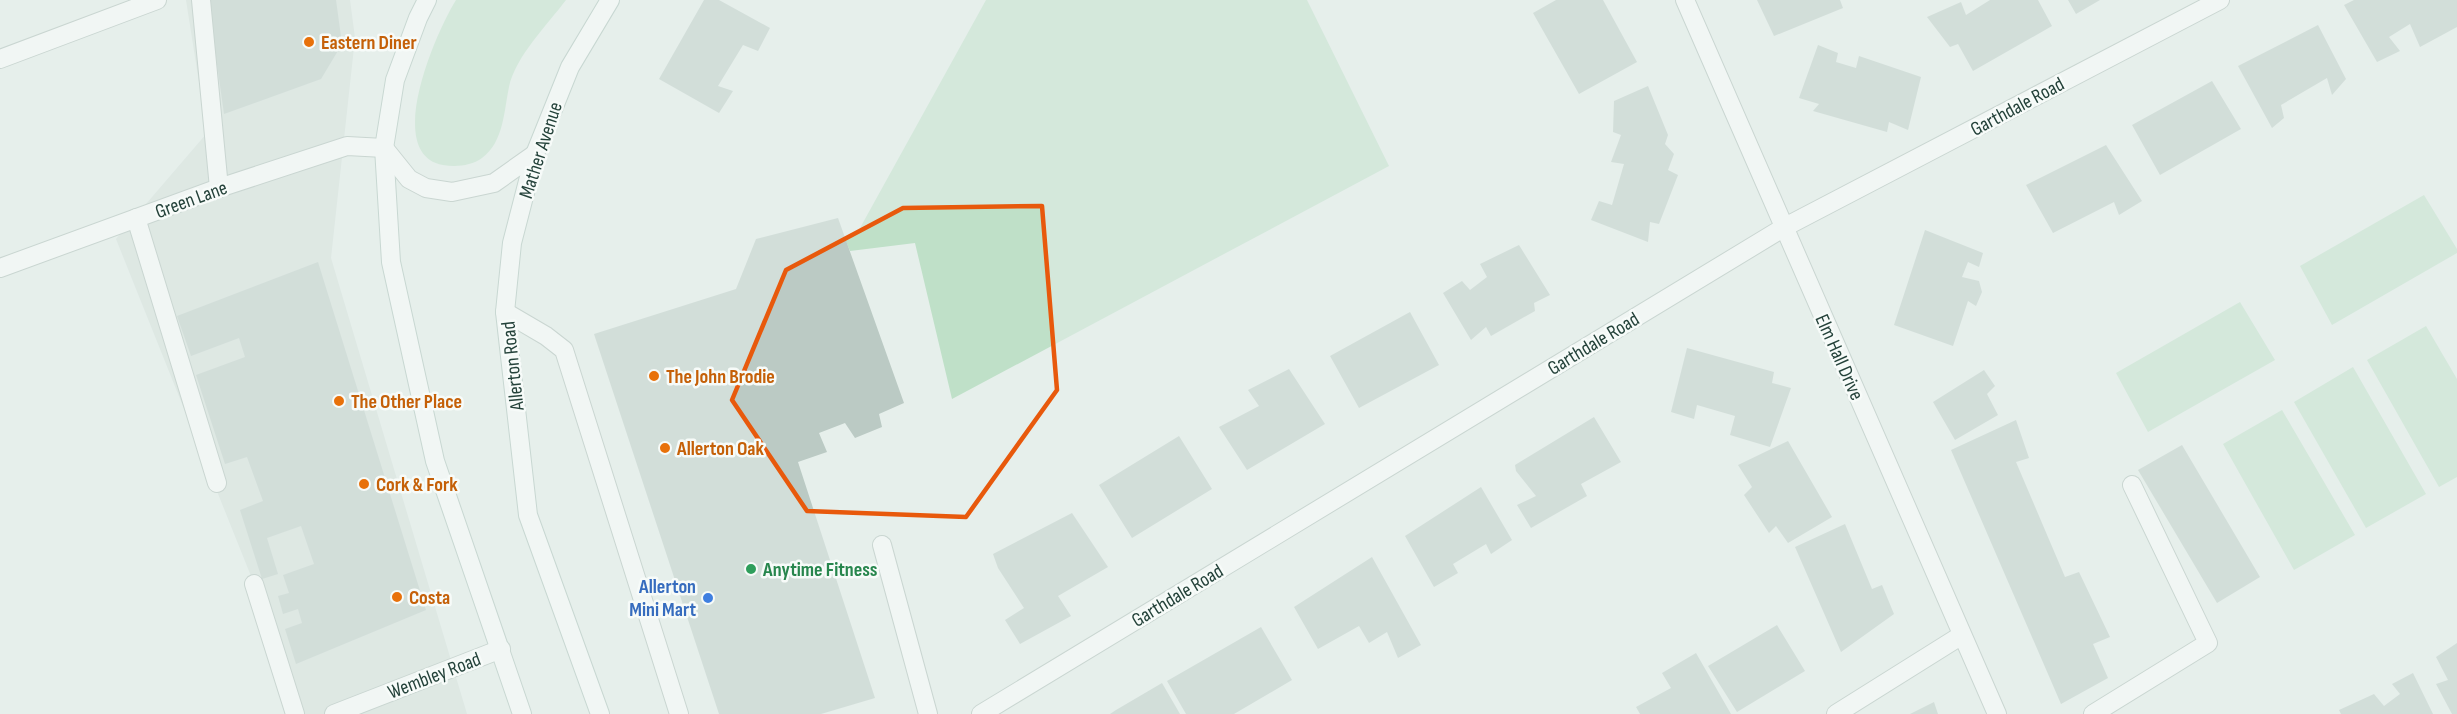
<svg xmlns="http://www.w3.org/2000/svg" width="2457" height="714" viewBox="0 0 2457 714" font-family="'Sofia Sans Condensed',sans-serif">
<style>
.built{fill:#d4dfda}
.green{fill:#bfe0c8}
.building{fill:#bbcac4}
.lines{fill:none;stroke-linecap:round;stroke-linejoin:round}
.service-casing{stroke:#a8b8b2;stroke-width:20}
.minor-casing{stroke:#a8b8b2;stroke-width:20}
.secondary-casing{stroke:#a4bbb3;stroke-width:20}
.service{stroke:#fff;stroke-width:18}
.minor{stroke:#fff;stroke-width:18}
.secondary{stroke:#fff;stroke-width:18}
.marked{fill:none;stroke:#e8590c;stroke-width:4.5;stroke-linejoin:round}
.food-dot{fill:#e8710a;stroke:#f7fbf9;stroke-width:2}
.leisure-dot{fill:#2e9e5b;stroke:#f7fbf9;stroke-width:2}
.shop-dot{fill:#3f7fe0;stroke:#f7fbf9;stroke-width:2}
.labels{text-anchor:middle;stroke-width:5;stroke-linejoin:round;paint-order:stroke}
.food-label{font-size:20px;font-weight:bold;fill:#c56008;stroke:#f7fbf9;text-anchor:start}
.street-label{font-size:20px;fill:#24423a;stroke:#f7fbf9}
.leisure-label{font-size:20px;font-weight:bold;fill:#27864d;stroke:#f7fbf9;text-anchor:start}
.shop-label{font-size:20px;font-weight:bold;fill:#366cbe;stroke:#f7fbf9;text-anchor:end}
</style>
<rect width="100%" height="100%" fill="#e6efeb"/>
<path class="built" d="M 186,0 L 350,0 L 355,38 L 331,258 L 467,714 L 298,714 L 299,696 L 116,239 L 207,133 Z"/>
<path class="green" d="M 456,0 L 566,0 C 548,24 515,57 509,87 C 504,110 504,142 482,158 C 471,166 456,167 443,165 C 382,154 437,30 456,0 Z
M 986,0 L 1307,0 L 1389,166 L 952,399 L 915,243 L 850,251 L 845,239 L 857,233 L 860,228 Z
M 2424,195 L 2457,249 L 2457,253 L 2332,325 L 2300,266 Z
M 2240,302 L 2275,360 L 2148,432 L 2116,373 Z
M 2426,326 L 2457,379 L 2457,477 L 2439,487 L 2367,360 Z
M 2353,367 L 2426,494 L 2366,528 L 2294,402 Z
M 2282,410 L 2355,535 L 2294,570 L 2223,444 Z"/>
<path class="building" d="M 208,0 L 336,0 L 342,44 L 321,79 L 224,114 Z
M 704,0 L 719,0 L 770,28 L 758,51 L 743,45 L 718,86 L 733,91 L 719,113 L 659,79 Z
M 1556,0 L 1603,0 L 1637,62 L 1579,94 L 1533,13 Z
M 1757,0 L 1840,0 L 1843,8 L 1774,36 Z
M 1990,0 L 2038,0 L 2052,26 L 1973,71 L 1958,44 L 1950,47 L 1927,17 L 1961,2 L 1966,15 Z
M 2068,0 L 2100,0 L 2076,14 Z
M 2354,0 L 2457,0 L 2457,27 L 2420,47 L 2410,24 L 2389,37 L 2400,51 L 2377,62 L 2344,5 Z
M 2318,25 L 2346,79 L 2332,95 L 2327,78 L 2281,105 L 2284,118 L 2272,128 L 2238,66 Z
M 1818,45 L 1838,53 L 1836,62 L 1856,68 L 1859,56 L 1921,77 L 1908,130 L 1889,122 L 1887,132 L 1813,111 L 1819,104 L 1799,98 Z
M 2212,81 L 2241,129 L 2160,175 L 2132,125 Z
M 1648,86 L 1668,135 L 1665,144 L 1674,154 L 1668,170 L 1678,175 L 1659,224 L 1650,222 L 1648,242 L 1591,220 L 1599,201 L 1612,205 L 1624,164 L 1611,162 L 1621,135 L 1613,132 L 1614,101 Z
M 2106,145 L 2142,201 L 2119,215 L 2114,202 L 2053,233 L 2026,185 Z
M 838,218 L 904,403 L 879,414 L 882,427 L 855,438 L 845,423 L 819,433 L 827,452 L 798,462 L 875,698 L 821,714 L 719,714 L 594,334 L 736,289 L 756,239 Z
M 1925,230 L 1983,253 L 1979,267 L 1968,262 L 1962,277 L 1979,281 L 1982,292 L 1976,306 L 1968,301 L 1953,346 L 1894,325 Z
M 1519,245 L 1550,295 L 1534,303 L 1535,311 L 1491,336 L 1486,327 L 1471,340 L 1443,293 L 1462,281 L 1470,290 L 1487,277 L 1480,264 Z
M 318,262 L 426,610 L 296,664 L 285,629 L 302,623 L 298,609 L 283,614 L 278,596 L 289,593 L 283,575 L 314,564 L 301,526 L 267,538 L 278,574 L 262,579 L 240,510 L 263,501 L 247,457 L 225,464 L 196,375 L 245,357 L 239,338 L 191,356 L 177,316 Z
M 1410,312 L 1439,365 L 1359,408 L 1330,356 Z
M 1687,348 L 1774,372 L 1772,383 L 1791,388 L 1770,447 L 1730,435 L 1735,416 L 1697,405 L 1694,419 L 1671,412 Z
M 1289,369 L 1325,424 L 1247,470 L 1219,427 L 1259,406 L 1248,390 Z
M 1984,370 L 1995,386 L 1987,394 L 1998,415 L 1955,440 L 1933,402 Z
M 1594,417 L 1621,462 L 1581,484 L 1587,496 L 1531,528 L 1517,505 L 1536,496 L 1516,471 L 1515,465 Z
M 2016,420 L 2029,458 L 2016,462 L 2065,577 L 2079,572 L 2110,637 L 2093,644 L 2108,678 L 2061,704 L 1951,450 Z
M 1179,436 L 1212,489 L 1132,538 L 1099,485 Z
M 1788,441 L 1832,517 L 1788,543 L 1776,526 L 1769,533 L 1744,495 L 1752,487 L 1738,465 Z
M 2182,445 L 2260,577 L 2217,603 L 2138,470 Z
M 1481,487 L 1512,540 L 1491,554 L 1486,544 L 1453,564 L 1458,573 L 1434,587 L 1405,536 Z
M 1072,513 L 1108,567 L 1058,596 L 1071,616 L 1020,644 L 1005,620 L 1024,608 L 998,568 L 993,554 Z
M 1845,524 L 1872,589 L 1882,585 L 1894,614 L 1841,652 L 1795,547 Z
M 1372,557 L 1421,645 L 1398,658 L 1387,632 L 1369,643 L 1359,626 L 1318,649 L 1294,607 Z
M 1777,625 L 1805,671 L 1737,712 L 1708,666 Z
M 1261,627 L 1292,680 L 1234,714 L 1186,714 L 1167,681 Z
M 2457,643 L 2457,714 L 2452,714 L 2436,684 L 2448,680 L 2436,657 Z
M 1696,653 L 1731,714 L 1640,714 L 1636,707 L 1671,688 L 1662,673 Z
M 2413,673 L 2433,714 L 2341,714 L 2339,710 L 2374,694 L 2384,706 L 2400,694 L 2392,684 Z
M 1162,683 L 1180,714 L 1110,714 L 1116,710 Z
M 1934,702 L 1938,714 L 1910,714 Z"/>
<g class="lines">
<defs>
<path id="service" d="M 201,0 L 219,188
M 0,59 L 157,0
M 136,218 L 217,483
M 882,545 L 928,714
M 254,584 L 295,714
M 2093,714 L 2208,643 L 2132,485"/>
<path id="minor" d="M 1685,0 L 1997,714
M 0,268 L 219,188 L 347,146 L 384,148 L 409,179 L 426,188 L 452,192 L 494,183 L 535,154
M 505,312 L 546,336 L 564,350 L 679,714
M 334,714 L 501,649
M 981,714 L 1783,228 L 2220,0
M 1836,714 L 1962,635"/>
<path id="secondary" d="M 427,0 L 418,18 L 395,80 L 384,148 L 391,262 L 435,461 L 522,714
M 600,714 L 528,515 L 505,312 L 512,243 L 535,154 L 570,67 L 610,0"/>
</defs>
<use href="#service" class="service-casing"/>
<use href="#minor" class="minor-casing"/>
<use href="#secondary" class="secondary-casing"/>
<use href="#service" class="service"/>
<use href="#minor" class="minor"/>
<use href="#secondary" class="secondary"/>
</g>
<path d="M0 0H2457V714H0ZM 1042,206 L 1057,390 L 966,517 L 807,511 L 732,400 L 786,270 L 903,208 Z" fill="#e6efeb" fill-opacity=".55" fill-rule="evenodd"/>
<path class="marked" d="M 1042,206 L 1057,390 L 966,517 L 807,511 L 732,400 L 786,270 L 903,208 Z"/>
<g class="food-dot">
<circle cx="309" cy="42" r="6"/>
<circle cx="654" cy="376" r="6"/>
<circle cx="339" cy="401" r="6"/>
<circle cx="665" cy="448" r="6"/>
<circle cx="364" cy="484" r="6"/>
<circle cx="397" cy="597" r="6"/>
</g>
<circle class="leisure-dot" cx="751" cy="569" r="6"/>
<circle class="shop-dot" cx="708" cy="598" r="6"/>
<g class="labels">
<g class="food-label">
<text x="321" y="49">Eastern Diner</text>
<text x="666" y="383">The John Brodie</text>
<text x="351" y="408">The Other Place</text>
<text x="677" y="455">Allerton Oak</text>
<text x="376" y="491">Cork &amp; Fork</text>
<text x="409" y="604">Costa</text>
</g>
<g class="street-label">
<text transform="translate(2017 106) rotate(-28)" y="7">Garthdale Road</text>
<text transform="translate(540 150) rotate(-72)" y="7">Mather Avenue</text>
<text transform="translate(191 199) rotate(-20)" y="7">Green Lane</text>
<text transform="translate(1593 343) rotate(-31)" y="7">Garthdale Road</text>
<text transform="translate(1840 357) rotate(66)" y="7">Elm Hall Drive</text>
<text transform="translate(512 366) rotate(-96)" y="7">Allerton Road</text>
<text transform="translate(1177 595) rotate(-31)" y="7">Garthdale Road</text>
<text transform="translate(434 675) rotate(-21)" y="7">Wembley Road</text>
</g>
<g class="leisure-label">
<text x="763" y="576">Anytime Fitness</text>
</g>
<g class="shop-label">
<text x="696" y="593">Allerton<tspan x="696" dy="23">Mini Mart</tspan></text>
</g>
</g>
</svg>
